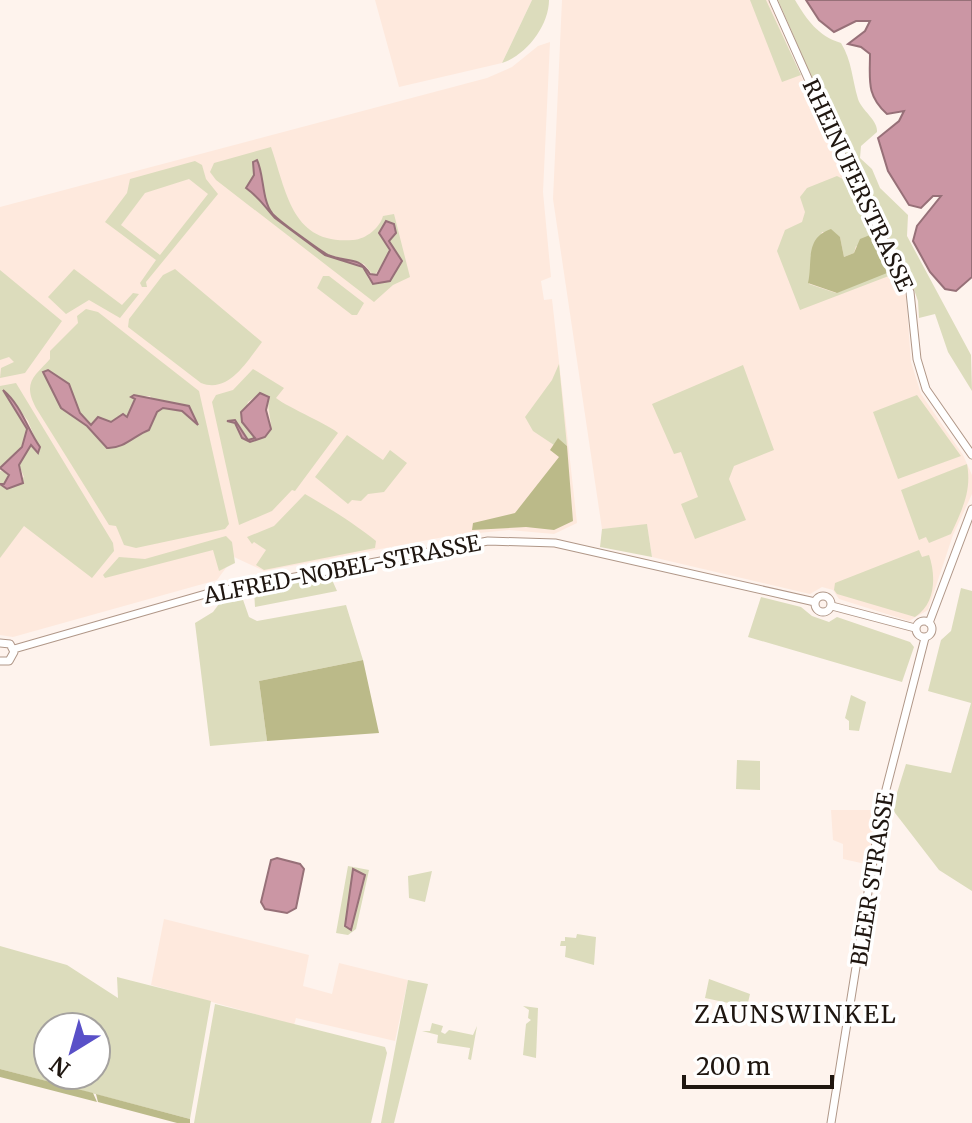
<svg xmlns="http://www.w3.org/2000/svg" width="972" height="1123" viewBox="0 0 972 1123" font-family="Merriweather,serif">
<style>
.built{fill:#fee9dd}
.green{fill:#dcdcbc;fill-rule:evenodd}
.forest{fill:#bbba89}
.water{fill:#cb96a4;stroke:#977078;stroke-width:2}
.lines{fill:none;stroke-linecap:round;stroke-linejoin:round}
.minor-casing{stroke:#b09788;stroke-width:9}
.minor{stroke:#fff;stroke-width:7}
.labels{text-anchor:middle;stroke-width:7;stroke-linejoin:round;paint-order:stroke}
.street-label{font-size:22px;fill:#1f1610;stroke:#fff}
.neighbourhood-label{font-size:24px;letter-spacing:2px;fill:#1f1610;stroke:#fff}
</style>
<rect width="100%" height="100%" fill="#fef3ed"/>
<path class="built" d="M 375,0 L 532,0 L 502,63 L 399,87 Z
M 562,0 L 768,0 L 846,179 L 906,296 L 911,362 L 921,394 L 963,455 L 972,475 L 972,494 L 953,535 L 928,610 L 909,621 L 839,599 L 833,590 L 822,587 L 810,594 L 652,557 L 647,525 L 602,529 L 553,199 Z
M 550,42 L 543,192 L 551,277 L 541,281 L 544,300 L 552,299 L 577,523 L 554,534 L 509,530 L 449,536 L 264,571 L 234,557 L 217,580 L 13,637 L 0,635 L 0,207 L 487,78 L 512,67 L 538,46 Z
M 831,810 L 881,810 L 870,865 L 843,859 L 843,844 L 833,840 Z
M 164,919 L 309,955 L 303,986 L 332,994 L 339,963 L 408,980 L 395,1041 L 296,1018 L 294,1025 L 151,985 Z"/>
<path class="green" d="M 532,0 L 549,0 C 549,25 527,55 502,63 Z
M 750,0 L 766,0 L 801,75 L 782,82 Z
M 778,0 L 795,0 C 807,20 818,36 841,43 C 852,61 852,79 858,99 C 862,111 878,120 877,132 L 861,146 L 860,158 L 872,169 L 880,188 L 908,215 L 907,236 L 971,355 L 972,391 L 948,352 L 935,314 L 919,318 L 918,301 L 911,281 L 838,138 Z
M 271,147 C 287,193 292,245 353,240 C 367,239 380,227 383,216 L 394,214 L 410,277 L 393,285 L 374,302 L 216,180 L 210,172 L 214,163 ZM 392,235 L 389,241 L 401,264 L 393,277 L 369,280 L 363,267 L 325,255 L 308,241 L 326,254 L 364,264 L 374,276 L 389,255 L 388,245 L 380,236 Z
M 195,161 L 202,165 L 206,179 L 218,194 L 146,282 L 147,287 L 142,287 L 140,283 L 156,260 L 105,222 L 127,193 L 130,179 ZM 189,179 L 208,194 L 160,255 L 121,225 L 145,193 Z
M 837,176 L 845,180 L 894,274 L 800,310 L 777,251 L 785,230 L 802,222 L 805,212 L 800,197 L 807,188 ZM 822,232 L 840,237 L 844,257 L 854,253 L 856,246 L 887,272 L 836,293 L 809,284 L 812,261 Z
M 74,269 L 122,305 L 133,293 L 139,294 L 120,318 L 89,300 L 66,314 L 48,297 Z
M 175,269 L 262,342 C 247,361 229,394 201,383 L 128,327 L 129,319 L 163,275 Z
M 0,270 L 62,321 L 25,373 L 0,378 L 1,368 L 14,362 L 9,357 L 0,360 Z
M 323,276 L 329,276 L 364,303 L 357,315 L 352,315 L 317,288 Z
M 86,309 L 98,312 L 199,391 L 229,524 L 225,529 L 136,548 L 124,545 L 116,526 L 109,525 L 36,408 C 22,382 35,376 50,359 L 50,351 L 78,323 L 77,316 ZM 45,370 L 69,384 L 80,413 L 91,425 L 98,417 L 111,422 L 122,414 L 127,417 L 135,402 L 132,397 L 150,396 L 153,401 C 175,403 190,403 198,425 L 182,411 L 163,408 L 157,412 L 149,430 C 134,435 124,449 107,448 L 87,426 L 61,408 Z
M 559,364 L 567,446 L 559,439 L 554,445 L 533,431 L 525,417 L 552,380 Z
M 743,365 L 774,450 L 734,466 L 729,479 L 746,520 L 695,539 L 681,504 L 698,497 L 681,452 L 674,454 L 652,404 Z
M 253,369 L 284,388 L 276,398 C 287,407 335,428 338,433 L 295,491 L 292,490 L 272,511 L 239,525 L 212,402 L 216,395 L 233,390 ZM 260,393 L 269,397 C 266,410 273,419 270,432 L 250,442 L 240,434 L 235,423 L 228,420 L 237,422 L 248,440 L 255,438 L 242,422 L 248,402 Z
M 16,383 L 113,543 L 114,551 L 92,578 L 24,526 L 0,558 L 0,471 L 8,472 L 7,482 L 1,484 L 7,489 L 24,477 L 19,465 L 31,445 L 40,451 L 28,421 L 5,391 C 9,410 36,422 23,444 C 18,454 7,458 0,468 L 0,386 Z
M 917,395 L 961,456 L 898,479 L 873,412 Z
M 347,435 L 383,460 L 390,450 L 407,463 L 384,492 L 368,494 L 361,501 L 352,500 L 348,504 L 315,477 Z
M 967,464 C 972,491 962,510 951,534 L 929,543 L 926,537 L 919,540 L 901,490 Z
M 305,494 C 330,509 351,521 376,541 L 375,548 L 264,570 L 256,565 L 266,550 L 254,542 L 252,544 L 247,537 L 274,526 Z
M 647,524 L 652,557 L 600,547 L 602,529 Z
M 226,536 L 232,542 L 235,563 L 219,571 L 213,550 L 105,578 L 103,575 L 119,557 L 145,559 Z
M 919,550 L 922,557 L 929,555 C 936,575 936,604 915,617 L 837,594 L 834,590 L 835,583 Z
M 329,573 L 337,591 L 255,607 L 254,590 Z
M 961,588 L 972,591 L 972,891 L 939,870 L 892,809 L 906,764 L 951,773 L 971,703 L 928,691 L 941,640 L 951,631 Z
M 240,591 L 249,617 L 257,621 L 346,605 L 363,660 L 259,681 L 267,741 L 210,746 L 195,623 L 213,612 L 228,592 Z
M 761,597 L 801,607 L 812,616 L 829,622 L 837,617 L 910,642 L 914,647 L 902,682 L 748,637 Z
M 851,695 L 866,702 L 859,731 L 849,730 L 849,721 L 845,718 Z
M 737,760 L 760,761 L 760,790 L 736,789 Z
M 348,866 L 369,870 L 356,929 L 348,935 L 336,933 Z
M 432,871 L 425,902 L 409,898 L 408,876 Z
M 577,934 L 596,937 L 594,965 L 565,957 L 566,946 L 560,946 L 561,941 L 565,941 L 565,937 L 576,938 Z
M 0,946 L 67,965 L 118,998 L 117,977 L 211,1001 L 190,1119 L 0,1069 ZM 48,1027 L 96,1027 L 96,1075 L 48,1075 Z
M 709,979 L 750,994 L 747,1007 L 705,998 Z
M 408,980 L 428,984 L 394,1123 L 381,1123 Z
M 215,1004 L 385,1047 L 387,1053 L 371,1123 L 194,1123 Z
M 523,1006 L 538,1008 L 536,1058 L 523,1055 L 526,1024 L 531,1020 L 528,1018 L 529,1010 Z
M 432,1023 L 443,1026 L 441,1032 L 445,1034 L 449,1030 L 473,1035 L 477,1026 L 471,1060 L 468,1059 L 470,1048 L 437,1043 L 438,1035 L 422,1031 L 430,1031 Z"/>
<path class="forest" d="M 831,229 L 840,237 L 844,257 L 854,253 L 860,239 L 870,235 L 887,273 L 837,293 L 808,283 C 813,263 804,238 831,229 Z
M 558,438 L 567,446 L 573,521 L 554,530 L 526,527 L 472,530 L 473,523 L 515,513 L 559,457 L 550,450 Z
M 363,660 L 379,733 L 267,741 L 259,681 Z
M 0,1069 L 93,1093 L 97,1102 L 0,1077 Z
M 96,1094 L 190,1119 L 190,1123 L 177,1123 L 98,1102 Z"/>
<path class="water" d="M 806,0 L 972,0 L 972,277 L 956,291 L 945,289 L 930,272 L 913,241 L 917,226 L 941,196 L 933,196 L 921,208 L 909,205 L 888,171 L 878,138 L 899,121 L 904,111 L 887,114 C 866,95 870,80 870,54 L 861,47 L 848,44 L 865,31 L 870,21 L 856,21 L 834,32 L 819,20 Z
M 257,160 C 264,174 262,201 272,213 C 276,219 322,252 328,255 C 346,263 358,255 370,274 L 377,275 L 390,250 L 379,233 L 386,221 L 394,224 L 396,233 L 389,241 L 402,261 L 390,281 L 373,284 L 363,267 L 325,255 L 275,218 C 263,205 261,199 246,188 L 254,175 L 253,162 Z
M 48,370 L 69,384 L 80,413 L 91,425 L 98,417 L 111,422 L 123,414 L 127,417 L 135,399 L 131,397 L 134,395 L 189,406 L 198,425 L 182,411 L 163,408 L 157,412 L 149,430 C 135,435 124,449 107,448 L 87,426 L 61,408 L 43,372 Z
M 3,390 C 22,406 27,429 40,447 L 38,453 L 31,445 L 19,465 L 23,483 L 7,489 L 0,484 L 4,484 L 9,475 L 0,468 L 22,447 L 27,429 Z
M 260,393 L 269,397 L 266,410 L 271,429 L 265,437 L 250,442 L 242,438 L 235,423 L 227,421 L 235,420 L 248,440 L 255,438 L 242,422 L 241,412 Z
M 277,858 L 300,864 L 304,869 L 296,908 L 287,913 L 265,909 L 261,902 L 271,860 Z
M 353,869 L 365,875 L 351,930 L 345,926 Z"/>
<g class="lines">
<defs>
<path id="minor" d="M 773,0 L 847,166 L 910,292 L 917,359 L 926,389 L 972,455
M815 604a8 8 0 1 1 16 0a8 8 0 1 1-16 0Z
M 832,606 L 915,628
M916 629a8 8 0 1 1 16 0a8 8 0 1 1-16 0Z
M 929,623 L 972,509
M 0,643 L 10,644 L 14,652 L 9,661 L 0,661
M 14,649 L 209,593 L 488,541 L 555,543 L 815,602
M 831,1123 L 882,805 L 925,638"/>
</defs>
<use href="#minor" class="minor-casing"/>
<use href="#minor" class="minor"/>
</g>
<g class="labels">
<g class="street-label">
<text transform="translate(858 185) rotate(65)" y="8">RHEINUFERSTRASSE</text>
<text transform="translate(342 569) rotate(-11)" y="8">ALFRED-NOBEL-STRASSE</text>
<text transform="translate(872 879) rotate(-81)" y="8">BLEER STRASSE</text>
</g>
<g class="neighbourhood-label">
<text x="796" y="1023">ZAUNSWINKEL</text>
</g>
</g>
<g transform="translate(72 1051) rotate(217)"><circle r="38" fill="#ffffff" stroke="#a5a29f" stroke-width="2"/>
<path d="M0-6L14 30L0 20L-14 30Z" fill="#5950c8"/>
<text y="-12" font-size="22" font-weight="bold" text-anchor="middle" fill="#1f1610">N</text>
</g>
<path d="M684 1075v12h148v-12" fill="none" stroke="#1f1610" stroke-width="4"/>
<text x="696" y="1075" font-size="24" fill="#1f1610" stroke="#ffffff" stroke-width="6" paint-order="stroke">200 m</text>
</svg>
